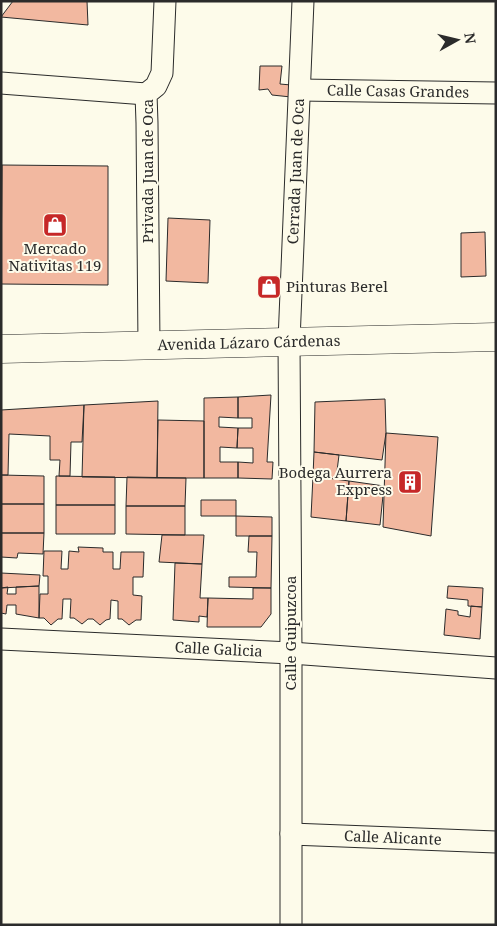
<svg xmlns="http://www.w3.org/2000/svg" width="497" height="926" viewBox="0 0 497 926" font-family="'Noto Serif',serif">
<style>
.building{fill:#f2b8a0;stroke:#2b2b2b}
.lines{fill:none;stroke-linecap:round;stroke-linejoin:round}
.street-casing{stroke:#2b2b2b;stroke-width:23}
.primary-casing{stroke:#2b2b2b;stroke-width:29}
.street{stroke:#fdfbea;stroke-width:21}
.primary{stroke:#fdfbea;stroke-width:28}
.labels{text-anchor:middle;stroke-width:4;stroke-linejoin:round;paint-order:stroke}
.street-label{font-size:15px;fill:#2b2b2b;stroke:#fdfbea}
.poi-label{font-size:15px;fill:#2b2b2b;stroke:#fdfbea}
</style>
<rect width="100%" height="100%" fill="#fdfbea"/>
<path class="building" d="M 13,1 L 87,1 L 88,25 L 1,17 Z
M 260,66 L 282,66 L 280,84 L 291,85 L 291,97 L 272,95 L 268,89 L 259,90 Z
M 2,165 L 108,166 L 108,285 L 1,284 Z
M 168,218 L 210,220 L 208,283 L 166,281 Z
M 485,232 L 486,276 L 461,277 L 461,233 Z
M 271,395 L 267,462 L 273,462 L 272,479 L 238,478 L 238,462 L 253,463 L 253,448 L 237,448 L 238,428 L 252,428 L 252,418 L 238,418 L 238,397 Z
M 238,397 L 238,418 L 219,417 L 219,427 L 238,428 L 237,448 L 220,447 L 220,462 L 238,462 L 238,478 L 204,478 L 204,398 Z
M 385,399 L 386,433 L 382,460 L 314,452 L 315,402 Z
M 158,401 L 157,478 L 82,477 L 84,405 Z
M 84,405 L 82,442 L 71,442 L 70,476 L 59,476 L 60,460 L 50,460 L 50,436 L 9,434 L 8,475 L 1,475 L 1,410 Z
M 158,420 L 204,421 L 204,478 L 157,478 Z
M 386,433 L 438,437 L 431,536 L 383,527 Z
M 314,452 L 339,455 L 336,479 L 313,476 Z
M 1,475 L 44,476 L 44,504 L 1,504 Z
M 56,476 L 115,477 L 115,505 L 56,505 Z
M 313,476 L 349,481 L 346,521 L 311,517 Z
M 127,477 L 186,478 L 185,506 L 126,506 Z
M 349,481 L 384,486 L 380,525 L 346,521 Z
M 201,500 L 236,500 L 236,516 L 201,516 Z
M 1,504 L 44,504 L 44,533 L 1,533 Z
M 56,505 L 115,505 L 115,534 L 56,534 Z
M 126,506 L 185,506 L 185,535 L 126,534 Z
M 236,516 L 272,517 L 272,536 L 236,536 Z
M 1,533 L 44,533 L 43,554 L 18,553 L 17,558 L 1,557 Z
M 162,535 L 204,535 L 202,564 L 159,562 Z
M 249,536 L 272,536 L 271,588 L 229,587 L 229,577 L 256,577 L 257,552 L 248,552 Z
M 78,547 L 103,548 L 103,552 L 113,552 L 113,569 L 120,569 L 121,552 L 144,552 L 143,577 L 133,577 L 133,595 L 142,596 L 141,620 L 136,620 L 129,625 L 122,619 L 118,619 L 118,601 L 111,600 L 110,619 L 106,620 L 100,625 L 93,619 L 88,619 L 82,624 L 74,618 L 70,618 L 71,599 L 63,599 L 62,619 L 58,619 L 51,625 L 44,618 L 39,618 L 40,594 L 48,594 L 48,576 L 43,576 L 44,551 L 62,551 L 61,569 L 68,569 L 69,551 L 79,552 Z
M 175,563 L 202,564 L 200,598 L 208,598 L 207,617 L 199,616 L 199,622 L 173,620 Z
M 1,573 L 40,575 L 39,586 L 1,588 Z
M 39,586 L 39,618 L 16,614 L 16,605 L 7,605 L 6,614 L 1,613 L 1,588 L 8,587 L 7,594 L 16,594 L 16,587 Z
M 448,586 L 483,588 L 482,607 L 468,606 L 468,600 L 447,598 Z
M 253,588 L 271,588 L 271,614 L 261,627 L 207,627 L 208,598 L 253,599 Z
M 471,606 L 482,607 L 480,639 L 444,635 L 446,609 L 458,611 L 458,615 L 470,617 Z"/>
<g class="lines">
<defs>
<g id="street">
<path d="M 1,83 L 146,94"/>
<path id="s1" d="M 300,90 L 496,93"/>
<path d="M 149,345 L 147,123 L 146,94 L 156,86 L 162,73 L 165,1"/>
<path id="s2" d="M 1,639 L 291,653 L 496,668"/>
<path id="s3" d="M 291,834 L 496,842"/>
<path id="s4" d="M 291,925 L 291,653 L 289,341 L 303,1"/>
</g>
<g id="primary">
<path id="s5" d="M 1,349 L 496,337"/>
</g>
</defs>
<use href="#street" class="street-casing"/>
<use href="#primary" class="primary-casing"/>
<use href="#street" class="street"/>
<use href="#primary" class="primary"/>
</g>
<defs>
<symbol id="shop-square" viewBox="-11 -11 22 22"><rect x="-9" y="-9" width="18" height="18" rx="4" fill="#c62828" stroke="#fdfbea"/><path d="M-5-2.5h2.3a2.7 3.5 0 0 1 5.4 0H5L5.5 6h-11ZM-1.5-2.5h3a1.5 2.3 0 0 0-3 0Z" fill="#fff"/></symbol>
<symbol id="building-square" viewBox="-11 -11 22 22"><rect x="-9" y="-9" width="18" height="18" rx="4" fill="#c62828" stroke="#fdfbea"/><path d="M-4-6H4V6H1V3H-1V6H-4ZM-2.5-4.3h1.7v1.8h-1.7ZM.8-4.3h1.7v1.8H.8ZM-2.5-1h1.7V.8h-1.7ZM.8-1h1.7V.8H.8Z" fill="#fff"/></symbol>
</defs>
<g fill-rule="evenodd">
<use href="#shop-square" x="41" y="211" width="28" height="28"/>
<use href="#shop-square" x="255" y="273" width="28" height="28"/>
<use href="#building-square" x="396" y="468" width="28" height="28"/>
</g>
<g class="labels">
<g class="street-label">
<text dy="5" stroke="none"><textPath href="#s1" startOffset="98">Calle Casas Grandes</textPath></text>
<text transform="translate(148 171) rotate(-90)" y="5">Privada Juan de Oca</text>
<text dy="5" stroke="none"><textPath href="#s4" startOffset="754">Cerrada Juan de Oca</textPath></text>
<text dy="5" stroke="none"><textPath href="#s5" startOffset="248">Avenida Lázaro Cárdenas</textPath></text>
<text transform="translate(291 633) rotate(-90)" y="5">Calle Guipuzcoa</text>
<text dy="5" stroke="none"><textPath href="#s2" startOffset="218">Calle Galicia</textPath></text>
<text dy="5" stroke="none"><textPath href="#s3" startOffset="102">Calle Alicante</textPath></text>
</g>
<g class="poi-label">
<text x="55" y="254">Mercado<tspan x="55" dy="17">Nativitas 119</tspan></text>
<text x="286" y="292" text-anchor="start">Pinturas Berel</text>
<text x="392" y="478" text-anchor="end">Bodega Aurrera<tspan x="392" dy="17">Express</tspan></text>
</g>
</g>
<rect width="497" height="926" fill="none" stroke="#2b2b2b" stroke-width="5"/>
<g transform="translate(457 40) rotate(82)" stroke="#fdfbea" stroke-width="4" paint-order="stroke">
<path d="M0-4L9 19L0 12L-9 19Z" fill="#2b2b2b"/>
<text y="-8" font-size="14" font-weight="bold" text-anchor="middle" fill="#2b2b2b">N</text>
</g>
</svg>
